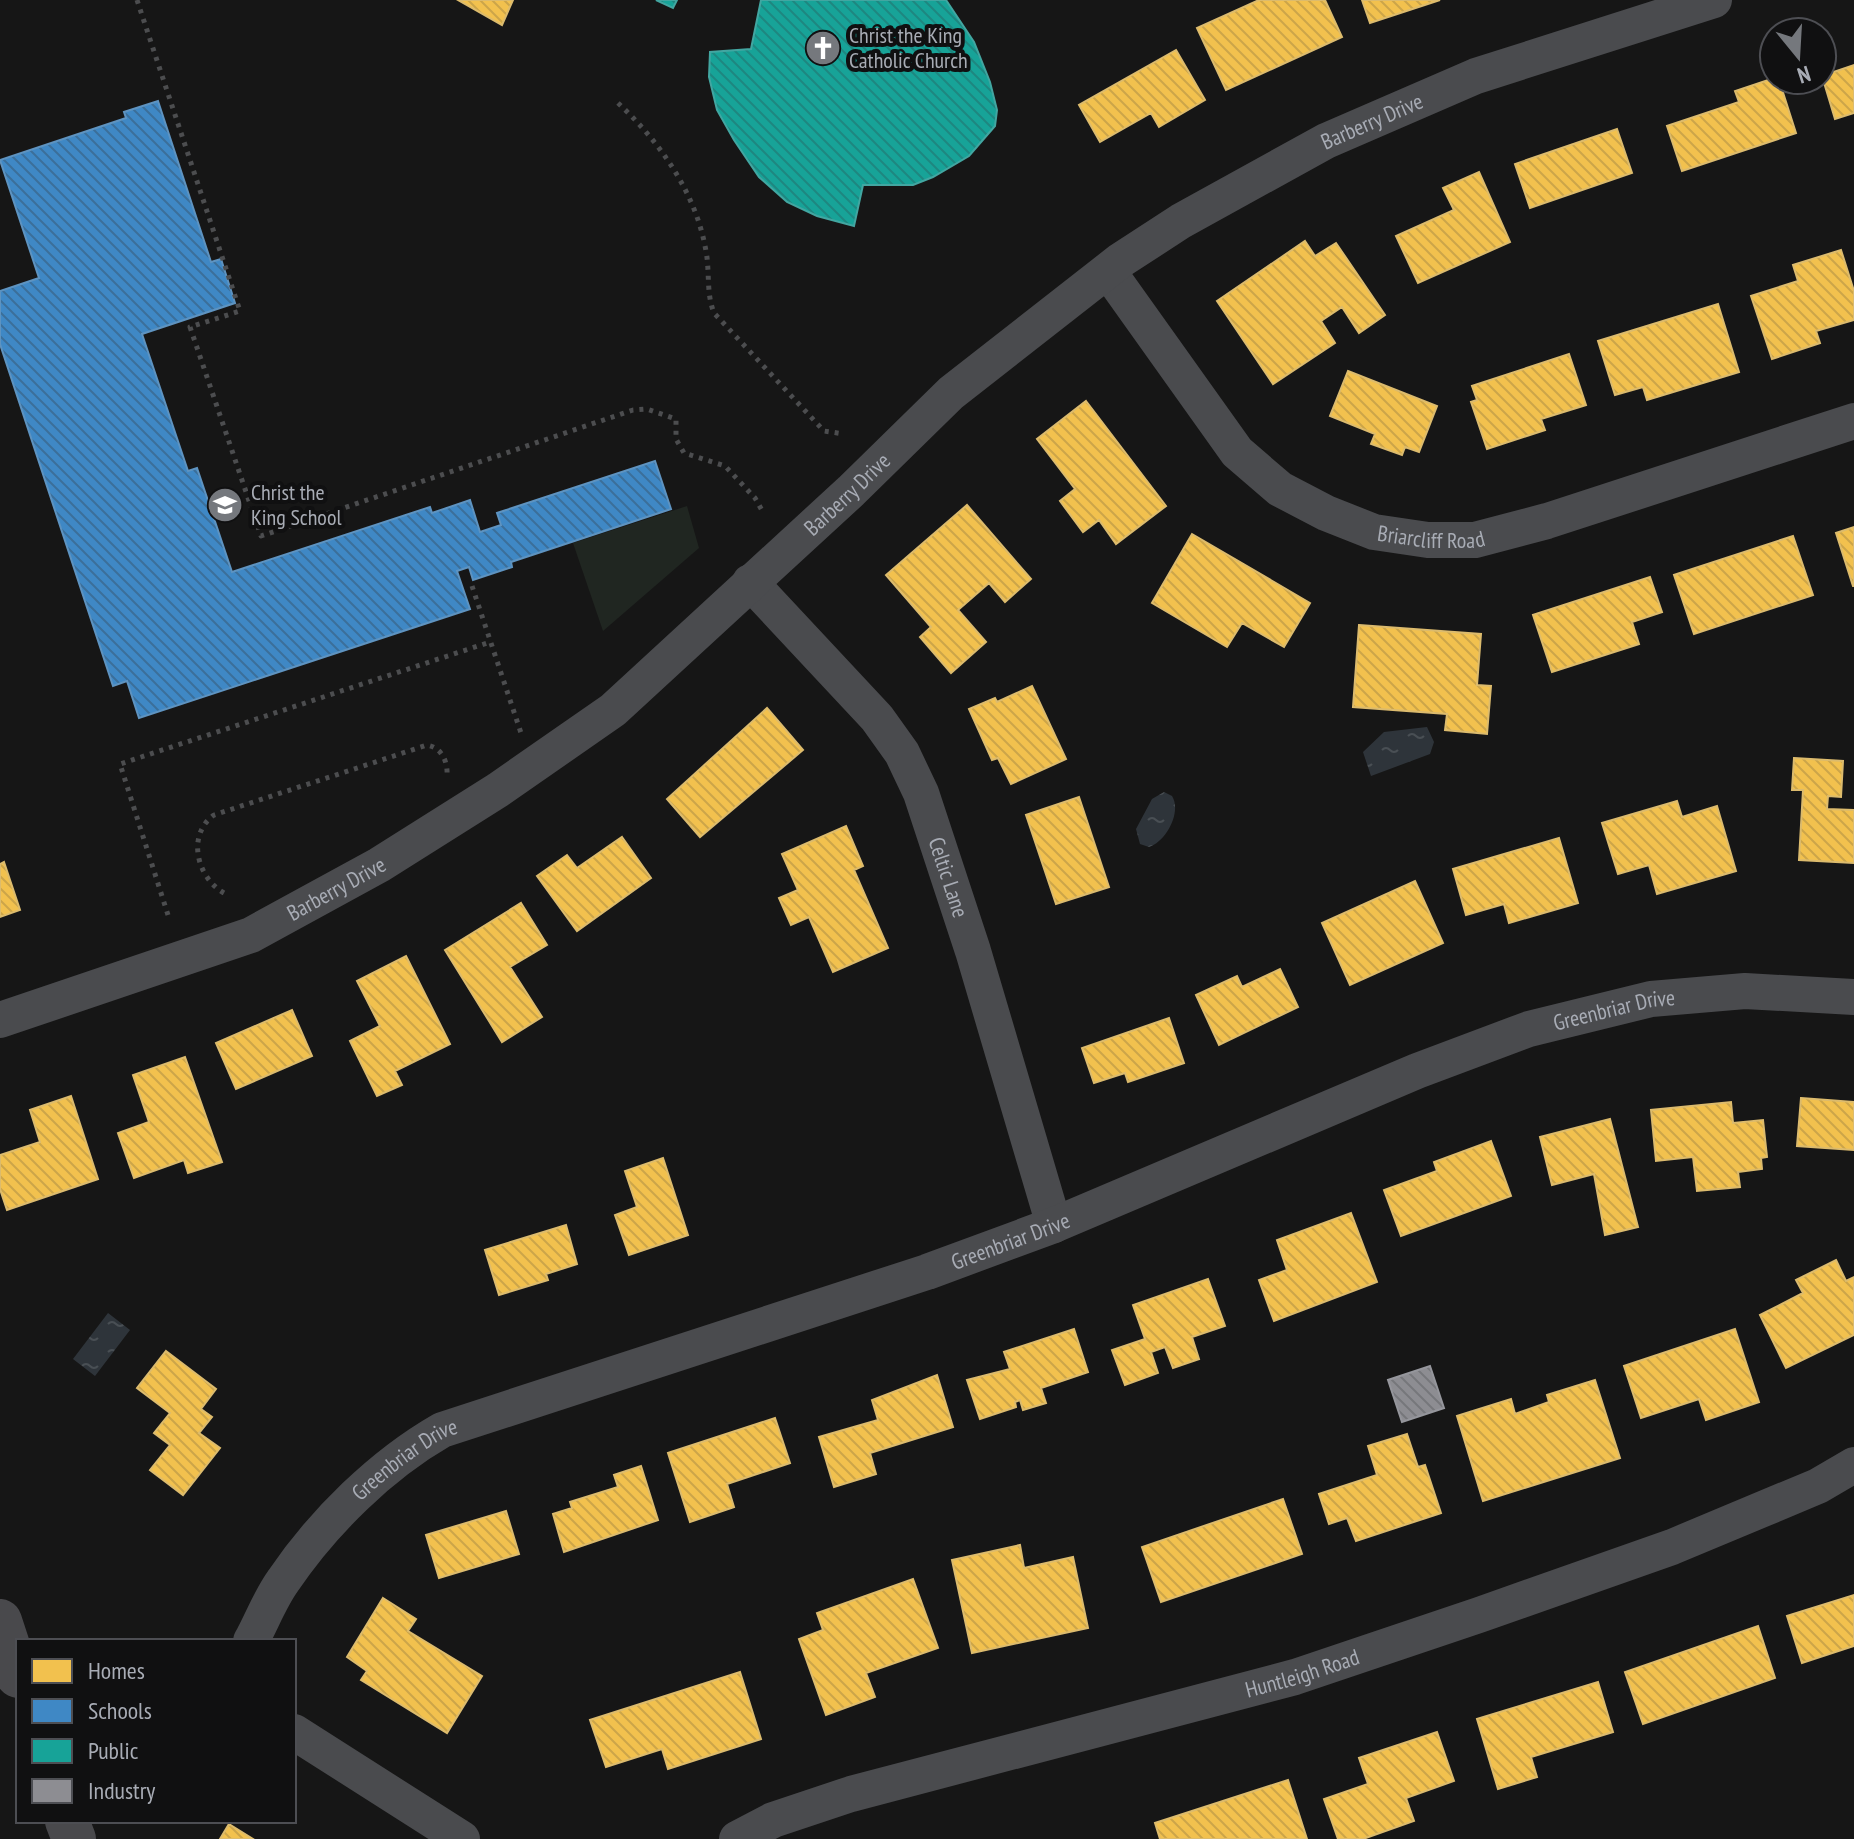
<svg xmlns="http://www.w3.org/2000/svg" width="1854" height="1839" viewBox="0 0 1854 1839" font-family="'PT Sans Narrow',sans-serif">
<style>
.park{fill:#202621}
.water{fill:url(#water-ripples)}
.homes{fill:url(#homes-back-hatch);stroke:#dcbb6d;stroke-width:2}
.schools{fill:url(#schools-back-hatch);stroke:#5e93c0;stroke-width:2}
.public{fill:url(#public-back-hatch);stroke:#42a6a1;stroke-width:2}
.industry{fill:url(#industry-back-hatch);stroke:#95969c;stroke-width:2}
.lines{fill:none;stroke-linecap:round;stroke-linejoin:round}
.path{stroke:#4c4d4f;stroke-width:5;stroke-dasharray:4 6;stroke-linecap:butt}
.minor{stroke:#4a4b4e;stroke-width:36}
.secondary{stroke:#49494c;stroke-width:44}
.labels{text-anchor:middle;stroke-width:8;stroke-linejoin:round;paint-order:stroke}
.poi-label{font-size:22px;fill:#a8acb5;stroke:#101011;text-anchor:start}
.street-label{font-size:22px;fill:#a8acb5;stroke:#101011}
</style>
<defs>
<pattern id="water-ripples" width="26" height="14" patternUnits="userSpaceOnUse" patternTransform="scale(2)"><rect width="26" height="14" fill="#2e343a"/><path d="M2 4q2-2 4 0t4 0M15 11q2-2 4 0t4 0" fill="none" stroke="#494f54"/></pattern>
<pattern id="homes-back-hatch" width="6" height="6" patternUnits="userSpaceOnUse" patternTransform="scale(2)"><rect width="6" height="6" fill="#f2c14e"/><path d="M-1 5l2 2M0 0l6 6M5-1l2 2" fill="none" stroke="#cca549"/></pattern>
<pattern id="schools-back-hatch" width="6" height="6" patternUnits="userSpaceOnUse" patternTransform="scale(2)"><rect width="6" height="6" fill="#3f88c5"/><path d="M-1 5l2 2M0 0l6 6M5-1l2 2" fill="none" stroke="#3b6f9a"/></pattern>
<pattern id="public-back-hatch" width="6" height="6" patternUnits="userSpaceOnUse" patternTransform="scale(2)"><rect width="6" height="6" fill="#17a398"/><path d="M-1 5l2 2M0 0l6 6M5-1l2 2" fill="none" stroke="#1e8780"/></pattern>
<pattern id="industry-back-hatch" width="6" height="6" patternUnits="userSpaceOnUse" patternTransform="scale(2)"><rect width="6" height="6" fill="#8d8d92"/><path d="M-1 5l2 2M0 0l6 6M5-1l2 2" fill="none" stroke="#76777b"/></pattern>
</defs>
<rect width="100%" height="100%" fill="#161616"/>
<path class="park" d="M 687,506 L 699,548 L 603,631 L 573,543 Z"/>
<path class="water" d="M 1427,727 L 1434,742 L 1430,754 L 1371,776 L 1363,752 L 1384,732 Z
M 1164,792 L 1172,796 C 1182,812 1166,842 1149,847 L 1140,844 L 1136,829 L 1152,799 Z
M 108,1313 L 130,1330 L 95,1376 L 73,1359 Z"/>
<path class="homes" d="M 458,0 L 513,0 L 502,25 Z
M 1259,0 L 1325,0 L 1342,37 L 1226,90 L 1197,28 Z
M 1362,0 L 1440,0 L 1370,23 Z
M 1176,50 L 1205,100 L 1159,127 L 1151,113 L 1100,142 L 1079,105 Z
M 1854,65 L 1854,113 L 1835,119 L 1822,76 Z
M 1774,78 L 1779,80 L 1796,133 L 1682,171 L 1667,126 L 1739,102 L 1735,91 Z
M 1617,129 L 1632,173 L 1530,208 L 1515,164 Z
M 1479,172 L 1510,242 L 1418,283 L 1396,236 L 1454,210 L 1443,188 Z
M 1305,241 L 1315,256 L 1336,243 L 1385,315 L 1359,333 L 1342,307 L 1321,321 L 1335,343 L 1273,384 L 1217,301 Z
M 1841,250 L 1854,291 L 1854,320 L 1816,331 L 1820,343 L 1772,359 L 1751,296 L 1798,281 L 1793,265 Z
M 1718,304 L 1739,372 L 1647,400 L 1643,387 L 1615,395 L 1598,341 Z
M 1569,354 L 1586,405 L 1541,419 L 1545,430 L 1487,449 L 1471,402 L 1477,400 L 1472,386 Z
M 1348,371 L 1437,406 L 1419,452 L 1405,447 L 1402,455 L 1371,444 L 1375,434 L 1330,416 Z
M 1086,401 L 1166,506 L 1116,544 L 1099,520 L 1083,532 L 1060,501 L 1075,489 L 1037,439 Z
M 967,505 L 1031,579 L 1005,602 L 989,583 L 958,610 L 986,642 L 951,673 L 920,637 L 931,627 L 886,575 Z
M 1854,527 L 1854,586 L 1853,586 L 1836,533 Z
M 1192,534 L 1310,603 L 1284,647 L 1242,623 L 1227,647 L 1152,603 Z
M 1793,536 L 1813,595 L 1694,634 L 1674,575 Z
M 1650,577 L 1662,612 L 1632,622 L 1639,644 L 1552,672 L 1533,615 Z
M 1359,625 L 1481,634 L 1477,685 L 1491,686 L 1487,734 L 1445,730 L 1447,714 L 1353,707 Z
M 1032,686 L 1066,759 L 1011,784 L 998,758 L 992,760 L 969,709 L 995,698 L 997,702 Z
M 767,708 L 803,750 L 700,837 L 667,799 Z
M 1794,758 L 1843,761 L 1841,797 L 1828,796 L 1827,809 L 1854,810 L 1854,863 L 1799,860 L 1803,790 L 1792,790 Z
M 1079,797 L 1109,887 L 1056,904 L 1026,815 Z
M 1677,801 L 1682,817 L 1717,806 L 1736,871 L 1657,894 L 1649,865 L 1618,874 L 1602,823 Z
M 846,826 L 863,866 L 854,870 L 888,948 L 833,972 L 809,917 L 791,925 L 779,898 L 798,890 L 782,854 Z
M 622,837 L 651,878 L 577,931 L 537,876 L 567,855 L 577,868 Z
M 1559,838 L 1578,903 L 1509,923 L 1504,904 L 1466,915 L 1453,869 Z
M 4,862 L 20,910 L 0,917 L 0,864 Z
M 1415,881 L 1443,943 L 1350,985 L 1322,923 Z
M 521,903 L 547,945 L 510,967 L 542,1017 L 502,1042 L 445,950 Z
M 406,956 L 450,1044 L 395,1071 L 402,1085 L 377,1096 L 350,1041 L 380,1026 L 357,981 Z
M 1280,969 L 1298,1007 L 1219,1045 L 1196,995 L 1237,976 L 1242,987 Z
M 292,1010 L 312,1056 L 236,1089 L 216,1043 Z
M 1169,1018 L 1184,1063 L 1128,1082 L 1125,1073 L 1094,1083 L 1082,1048 Z
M 185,1057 L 222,1162 L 188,1173 L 184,1160 L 134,1178 L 118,1133 L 149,1122 L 133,1075 Z
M 71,1096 L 98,1179 L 7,1210 L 0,1189 L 0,1155 L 40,1142 L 30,1110 Z
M 1801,1098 L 1854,1102 L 1854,1150 L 1797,1146 Z
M 1731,1102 L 1733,1123 L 1763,1120 L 1767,1157 L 1761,1158 L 1762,1169 L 1738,1172 L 1740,1187 L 1697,1191 L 1693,1157 L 1656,1161 L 1651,1110 Z
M 1610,1119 L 1638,1227 L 1605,1235 L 1594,1174 L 1552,1185 L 1540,1137 Z
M 1491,1141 L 1511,1196 L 1401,1236 L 1384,1190 L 1437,1171 L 1434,1162 Z
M 663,1158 L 688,1235 L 629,1255 L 615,1215 L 637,1207 L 625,1171 Z
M 1351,1213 L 1377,1282 L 1274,1321 L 1259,1280 L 1287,1270 L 1277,1240 Z
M 566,1225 L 577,1264 L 546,1274 L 548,1280 L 499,1295 L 485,1250 Z
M 1836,1260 L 1846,1281 L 1854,1277 L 1854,1335 L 1786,1368 L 1760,1315 L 1803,1293 L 1796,1280 Z
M 1208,1279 L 1225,1326 L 1192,1337 L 1199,1359 L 1173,1368 L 1165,1347 L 1151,1352 L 1158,1373 L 1125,1385 L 1112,1350 L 1145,1339 L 1133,1305 Z
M 1074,1329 L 1088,1372 L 1041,1388 L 1046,1403 L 1023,1410 L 1020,1400 L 1015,1402 L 1016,1407 L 980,1419 L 967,1380 L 1010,1369 L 1004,1352 Z
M 1735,1329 L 1759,1402 L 1706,1420 L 1699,1399 L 1641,1418 L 1624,1366 Z
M 166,1351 L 216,1389 L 201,1409 L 212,1417 L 199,1433 L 220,1448 L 183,1495 L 150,1470 L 170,1445 L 154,1433 L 170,1413 L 137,1388 Z
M 937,1375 L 953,1427 L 870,1453 L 876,1474 L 834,1487 L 819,1437 L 878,1420 L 872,1400 Z
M 1595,1380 L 1620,1458 L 1483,1501 L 1457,1416 L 1511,1399 L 1515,1414 L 1549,1402 L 1547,1395 Z
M 775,1418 L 790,1463 L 727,1484 L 734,1507 L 690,1522 L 668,1453 Z
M 1407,1434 L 1418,1467 L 1425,1465 L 1441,1513 L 1356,1541 L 1347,1518 L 1329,1524 L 1319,1494 L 1377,1475 L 1368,1446 Z
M 641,1466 L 658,1520 L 564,1552 L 553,1514 L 572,1508 L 570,1502 L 618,1487 L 614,1475 Z
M 1283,1499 L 1302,1554 L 1161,1602 L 1142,1547 Z
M 506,1511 L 519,1554 L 439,1578 L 426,1535 Z
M 1020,1545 L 1024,1568 L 1073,1557 L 1088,1628 L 972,1653 L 952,1560 Z
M 913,1579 L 938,1648 L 866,1673 L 875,1697 L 826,1715 L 799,1639 L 823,1630 L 817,1613 Z
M 1854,1595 L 1854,1646 L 1802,1663 L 1787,1616 Z
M 383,1598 L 416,1619 L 408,1631 L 482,1676 L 447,1733 L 361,1680 L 367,1671 L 347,1657 Z
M 1758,1626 L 1775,1678 L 1643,1724 L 1625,1672 Z
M 740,1672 L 761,1739 L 668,1769 L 662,1749 L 606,1767 L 590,1720 Z
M 1598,1682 L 1613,1732 L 1531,1757 L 1537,1777 L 1498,1789 L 1477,1719 Z
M 1437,1732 L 1454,1781 L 1406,1798 L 1414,1821 L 1363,1839 L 1338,1839 L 1324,1799 L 1368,1784 L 1359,1758 Z
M 1288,1780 L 1307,1839 L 1160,1839 L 1155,1823 Z
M 229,1824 L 253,1839 L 220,1839 Z"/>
<path class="schools" d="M 158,101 L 211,262 L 221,259 L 235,303 L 142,334 L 188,471 L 197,468 L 232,572 L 430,507 L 432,513 L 470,500 L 480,532 L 501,525 L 497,513 L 655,461 L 671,509 L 511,562 L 512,567 L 473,580 L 469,567 L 457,571 L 470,609 L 139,718 L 127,681 L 113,686 L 0,344 L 0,291 L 39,278 L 0,160 L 126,118 L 124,112 Z"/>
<path class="public" d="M 656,0 L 677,0 L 673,8 Z
M 761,0 L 946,0 L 974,42 L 990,82 L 997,110 L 995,126 L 969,156 L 933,177 L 913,185 L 863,185 L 854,226 L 817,216 L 787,202 L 759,177 L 734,140 L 717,110 L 709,77 L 710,52 L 751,49 Z"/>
<path class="industry" d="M 1430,1366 L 1444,1408 L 1402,1422 L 1388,1380 Z"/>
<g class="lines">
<path class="path" d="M 137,0 L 240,311 L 190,327 L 261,536 L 633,410 L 647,409 L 676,419 L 676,439 L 684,453 L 725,466 L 755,498 L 764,514
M 618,103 C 660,142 696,193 706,251 C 710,273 706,293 714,313 L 824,431 L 844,434
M 472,586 L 521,733
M 224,893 C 197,878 186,835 214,815 L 427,745 C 443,748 448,763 447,777
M 168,915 L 120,764 L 490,642"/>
<g class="minor">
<path id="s1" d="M 1108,271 L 1237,452 L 1280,489 L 1326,513 L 1374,532 L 1428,540 L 1475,540 L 1547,521 L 1854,421"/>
<path id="s2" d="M 750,582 L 877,718 L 902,753 L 921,793 L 973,951 L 1054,1225"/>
<path id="s3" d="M 0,1020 L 251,935 L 379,865 L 498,790 L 613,710 L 851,491 L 951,393 L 1121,260 L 1181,221 L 1326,141 L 1476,76 L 1714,0"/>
<path id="s4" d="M 251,1641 C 262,1621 270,1599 283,1581 C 323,1522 381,1465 442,1430 L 927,1272 L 1054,1225 L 1417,1071 L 1529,1029 L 1651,999 L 1745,991 L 1854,997"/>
<path d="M 294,1732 L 462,1839"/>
<path id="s5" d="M 737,1839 L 773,1820 L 851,1794 L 1295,1677 L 1479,1615 L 1672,1547 L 1818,1486 L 1854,1465"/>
</g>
<path class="secondary" d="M 0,1621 L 18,1676
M 67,1821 L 74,1839"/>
</g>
<defs>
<symbol id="church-disc" viewBox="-11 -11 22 22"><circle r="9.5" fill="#75787d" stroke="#101011"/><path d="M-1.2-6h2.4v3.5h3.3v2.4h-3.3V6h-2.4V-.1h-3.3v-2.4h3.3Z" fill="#fff"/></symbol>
<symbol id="school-disc" viewBox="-11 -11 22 22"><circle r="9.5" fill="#75787d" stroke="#101011"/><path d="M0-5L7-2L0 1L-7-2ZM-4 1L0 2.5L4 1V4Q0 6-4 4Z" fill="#fff"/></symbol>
</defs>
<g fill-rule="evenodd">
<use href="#church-disc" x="803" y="28" width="40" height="40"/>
<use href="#school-disc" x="205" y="485" width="40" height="40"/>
</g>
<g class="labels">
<g class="poi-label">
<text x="849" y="43">Christ the King<tspan x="849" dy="25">Catholic Church</tspan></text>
<text x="251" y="500">Christ the<tspan x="251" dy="25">King School</tspan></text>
</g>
<g class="street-label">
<text dy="8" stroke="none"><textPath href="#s3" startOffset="1658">Barberry Drive</textPath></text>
<text dy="8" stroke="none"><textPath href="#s3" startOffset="1010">Barberry Drive</textPath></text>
<text dy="8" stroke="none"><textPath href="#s1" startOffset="440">Briarcliff Road</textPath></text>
<text dy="8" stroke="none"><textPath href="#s2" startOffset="362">Celtic Lane</textPath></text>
<text dy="8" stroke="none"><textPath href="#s3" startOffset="362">Barberry Drive</textPath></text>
<text dy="8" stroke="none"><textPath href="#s4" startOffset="1536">Greenbriar Drive</textPath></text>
<text dy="8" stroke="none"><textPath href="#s4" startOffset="888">Greenbriar Drive</textPath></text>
<text dy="8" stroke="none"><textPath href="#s4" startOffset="242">Greenbriar Drive</textPath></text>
<text dy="8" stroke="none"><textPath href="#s5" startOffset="590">Huntleigh Road</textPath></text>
</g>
</g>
<rect x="16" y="1639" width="280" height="184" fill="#101011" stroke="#4d4e53" stroke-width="2"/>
<rect x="32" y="1659" width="40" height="24" fill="#f2c14e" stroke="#4d4e53" stroke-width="2"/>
<text x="88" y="1679" font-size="24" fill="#a8acb5">Homes</text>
<rect x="32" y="1699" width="40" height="24" fill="#3f88c5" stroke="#4d4e53" stroke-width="2"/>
<text x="88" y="1719" font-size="24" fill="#a8acb5">Schools</text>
<rect x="32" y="1739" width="40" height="24" fill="#17a398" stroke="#4d4e53" stroke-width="2"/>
<text x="88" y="1759" font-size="24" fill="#a8acb5">Public</text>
<rect x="32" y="1779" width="40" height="24" fill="#8d8d92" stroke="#4d4e53" stroke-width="2"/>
<text x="88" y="1799" font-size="24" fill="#a8acb5">Industry</text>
<g transform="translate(1798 56) rotate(162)"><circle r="38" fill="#101011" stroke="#4d4e53" stroke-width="2"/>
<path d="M0-6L14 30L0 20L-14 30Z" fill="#75787d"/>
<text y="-12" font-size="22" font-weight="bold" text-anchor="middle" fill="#a8acb5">N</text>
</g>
</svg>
